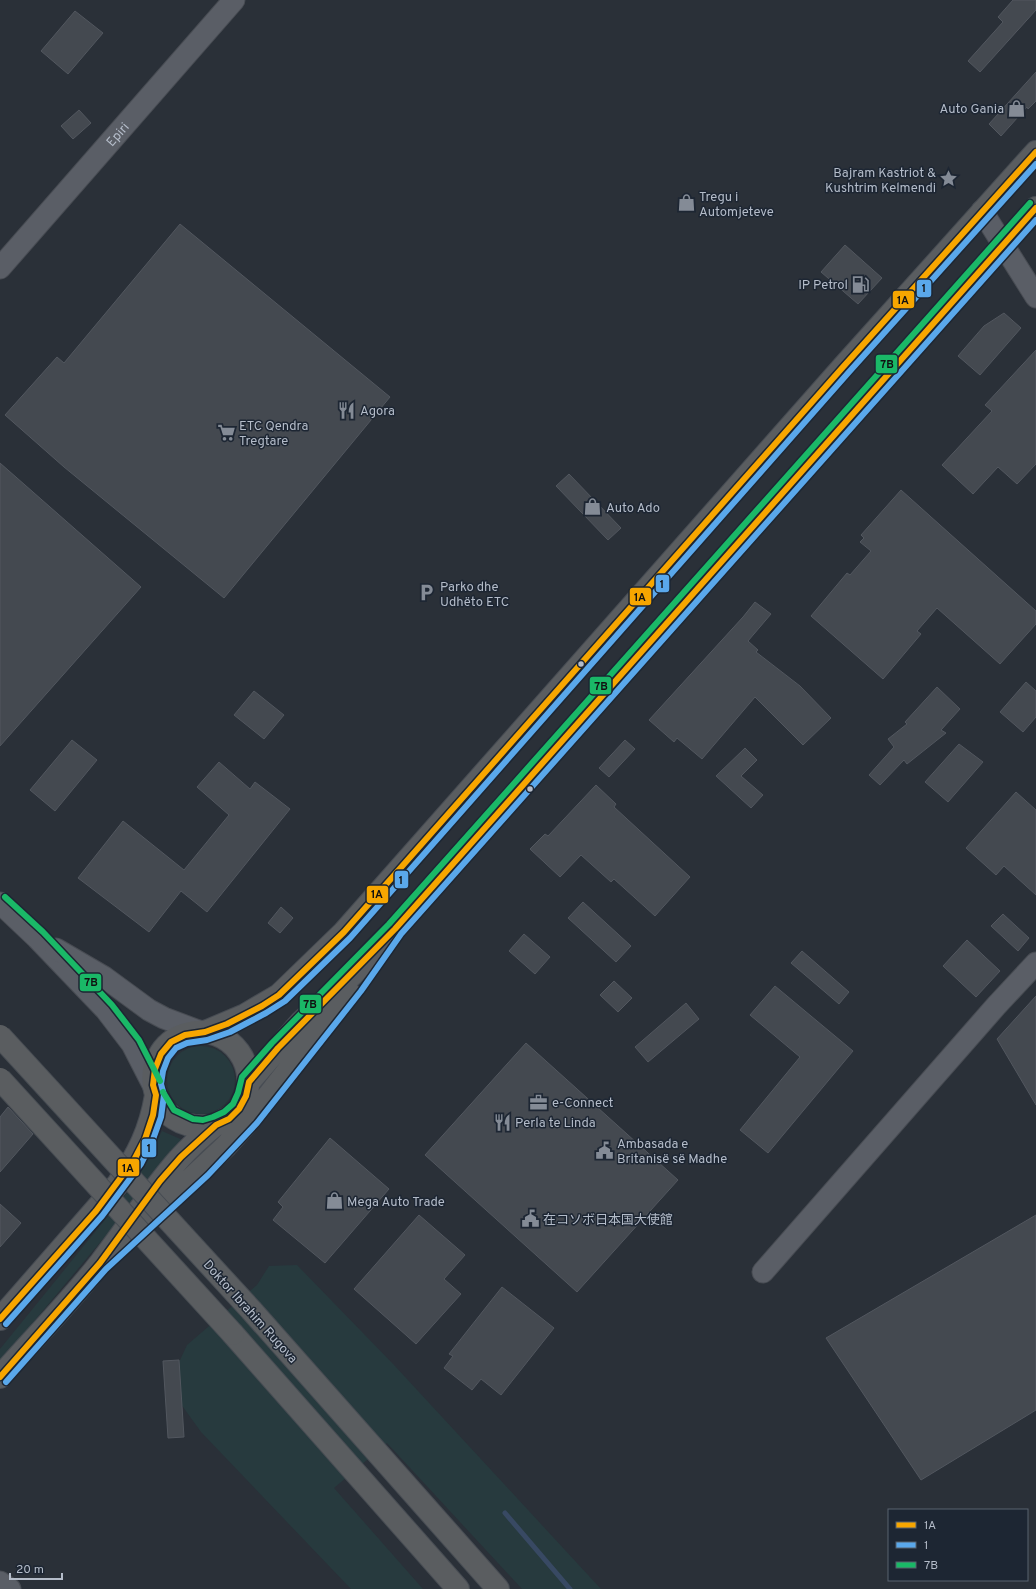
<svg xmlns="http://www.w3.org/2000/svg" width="1036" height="1589" viewBox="0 0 1036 1589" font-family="Overpass,'Noto Sans SC','Noto Sans JP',sans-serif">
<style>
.green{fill:#273a3e}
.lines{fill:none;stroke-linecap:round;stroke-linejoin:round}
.stream{stroke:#384963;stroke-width:5}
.building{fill:#444950;stroke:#52575f}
.minor-casing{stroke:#484c53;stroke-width:23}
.highway-casing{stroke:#474c53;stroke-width:24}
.minor{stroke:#5a5e66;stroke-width:21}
.highway{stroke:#5a5d60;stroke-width:22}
.highway-bridge-casing{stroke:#474c53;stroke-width:24;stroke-linecap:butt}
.highway-bridge{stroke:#5a5d60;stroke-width:22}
.bus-1-casing{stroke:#1d2633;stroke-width:9}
.bus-2-casing{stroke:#1d2633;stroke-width:9}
.bus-3-casing{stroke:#1d2633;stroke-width:9}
.bus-1{stroke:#f7a600;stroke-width:6}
.bus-2{stroke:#5aa8eb;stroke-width:6}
.bus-3{stroke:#1ab867;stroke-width:6}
.bus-dot{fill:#b4bcc9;stroke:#1d2633;stroke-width:1.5}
.labels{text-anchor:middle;stroke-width:3;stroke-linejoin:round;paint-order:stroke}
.poi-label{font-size:13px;fill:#b4bcc9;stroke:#1d2633;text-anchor:start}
.street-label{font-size:13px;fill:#b4bcc9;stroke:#1d2633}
.line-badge{stroke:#1d2633;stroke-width:1.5}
.pale-badge-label{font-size:11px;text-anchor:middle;font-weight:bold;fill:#111}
</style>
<rect width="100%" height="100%" fill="#2a3038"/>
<path class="green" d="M167 1080a34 34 0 1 1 68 0a34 34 0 1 1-68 0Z
M 162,1131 L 185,1141 L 0,1362 L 0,1349 L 134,1184 Z
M 297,1265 L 394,1365 L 601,1589 L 522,1589 L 387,1443 L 334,1488 L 423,1589 L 351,1589 L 201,1432 L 168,1386 L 187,1345 L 257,1285 L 269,1266 Z"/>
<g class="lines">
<path class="stream" d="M 505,1513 L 570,1589"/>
</g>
<path class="building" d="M 1013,0 L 1036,0 L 1036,10 L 980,72 L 968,61 L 1003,22 L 998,17 Z
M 75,11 L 103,33 L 68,74 L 41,51 Z
M 1036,72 L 1036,101 L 1028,109 L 1027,107 L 1001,136 L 989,124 Z
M 79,110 L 91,123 L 73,139 L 61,126 Z
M 180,224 L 390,397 L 224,598 L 64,467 L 5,415 L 57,357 L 64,363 Z
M 845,245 L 882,278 L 858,304 L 821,272 Z
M 1004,313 L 1021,328 L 980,375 L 958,356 L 984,326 Z
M 1036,350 L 1036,464 L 1017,484 L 998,467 L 973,494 L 942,465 L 992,411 L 985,405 Z
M 0,463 L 141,587 L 0,746 Z
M 569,474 L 621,528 L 608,540 L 556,486 Z
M 901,490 L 1036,611 L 1036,624 L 1000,664 L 937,608 L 917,631 L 921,634 L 883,679 L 811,616 L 847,573 L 850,575 L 871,551 L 860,542 L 864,538 L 861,535 Z
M 755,602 L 771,614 L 748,641 L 758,650 L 756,652 L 800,686 L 831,718 L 803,745 L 755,697 L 702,759 L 677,738 L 674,742 L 649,720 L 743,617 Z
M 1026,682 L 1036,691 L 1036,717 L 1023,732 L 1000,712 Z
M 937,687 L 960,709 L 941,730 L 946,733 L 907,764 L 904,760 L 880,785 L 869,775 L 894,747 L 888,739 L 907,724 L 905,722 Z
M 254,691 L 284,715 L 264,739 L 234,715 Z
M 72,740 L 97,760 L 55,811 L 30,790 Z
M 625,740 L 635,749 L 609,777 L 599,768 Z
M 959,744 L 983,762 L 948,802 L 925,782 Z
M 745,748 L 757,760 L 741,776 L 763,795 L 751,808 L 716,776 Z
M 219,762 L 250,789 L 255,782 L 290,809 L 207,912 L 181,891 L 149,932 L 78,878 L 123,821 L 184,870 L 229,815 L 197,787 Z
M 596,785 L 616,804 L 614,807 L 690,877 L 655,916 L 614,879 L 611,882 L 581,855 L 560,877 L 530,849 L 545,834 L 548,836 Z
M 1016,792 L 1036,810 L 1036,895 L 1004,866 L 996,875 L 966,848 Z
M 583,902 L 631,946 L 616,962 L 568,918 Z
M 281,907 L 293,918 L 280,933 L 268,923 Z
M 1003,914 L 1029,938 L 1018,951 L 991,926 Z
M 524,934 L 550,957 L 535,974 L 509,951 Z
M 967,940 L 1000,971 L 976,997 L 943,966 Z
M 802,951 L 849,992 L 839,1004 L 791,963 Z
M 614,981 L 632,998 L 618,1012 L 600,995 Z
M 775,986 L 853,1051 L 768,1153 L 740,1130 L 800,1057 L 750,1015 Z
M 1036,996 L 1036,1105 L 997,1039 Z
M 686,1003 L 699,1019 L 648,1062 L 635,1047 Z
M 526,1043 L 678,1180 L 577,1292 L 425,1155 Z
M 8,1107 L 33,1134 L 0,1172 L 0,1117 Z
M 330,1138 L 389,1189 L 325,1263 L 273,1220 L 283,1207 L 278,1202 Z
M 0,1204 L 21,1223 L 0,1247 Z
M 419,1215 L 465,1255 L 444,1279 L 461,1294 L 416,1344 L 354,1289 Z
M 1036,1215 L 1036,1410 L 921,1480 L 826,1338 Z
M 502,1287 L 554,1328 L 501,1395 L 481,1379 L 472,1390 L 444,1368 L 453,1356 L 449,1354 Z
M 179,1360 L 184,1437 L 168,1438 L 163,1361 Z"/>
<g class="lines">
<defs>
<g id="minor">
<path d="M 982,211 L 1036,297"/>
<path id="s1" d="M 0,268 L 234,0"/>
<path d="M 0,903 L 37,938 L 106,1010 L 132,1044 L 153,1085"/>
<path d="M 56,949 L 104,977 L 149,1010 L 164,1018 L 201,1032"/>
<path d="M 763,1272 L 996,1006 L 1036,963"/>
<path d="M 0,1582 L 10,1589"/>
</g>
<path id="highway" d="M 205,1032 L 245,1015 L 279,995 L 344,932 L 843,367 L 1036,152
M 249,1082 L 301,1022 L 352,975 L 395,929 L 1036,208
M 145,1222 L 226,1146 L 251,1118 L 349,993
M 252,1311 L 498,1589
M 0,1319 L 118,1184 C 138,1154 150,1131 156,1095
M 233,1334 L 458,1589
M 0,1377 C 33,1339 70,1302 101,1262 C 127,1228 151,1191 179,1159 C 190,1147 202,1136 214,1126 C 223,1120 233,1117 240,1108 C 265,1070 230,1021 186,1034 C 133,1050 146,1138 216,1125"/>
</defs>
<use href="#minor" class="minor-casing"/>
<use href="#highway" class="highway-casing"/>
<use href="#minor" class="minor"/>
<use href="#highway" class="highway"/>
<defs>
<path id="highway-bridge" d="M 0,1036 L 252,1311
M 0,1079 L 233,1334"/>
</defs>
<use href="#highway-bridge" class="highway-bridge-casing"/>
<use href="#highway-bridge" class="highway-bridge"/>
<defs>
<path id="bus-1" d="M 0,1319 L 96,1211 L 134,1160 L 145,1139 L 153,1115 L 156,1095 L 153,1085 L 155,1069 L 161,1054 L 171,1042 L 185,1035 L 205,1032 L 227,1024 L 262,1006 L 279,995 L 344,932 L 843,367 L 1036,152
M 0,1377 L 100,1263 L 160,1181 L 181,1157 L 216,1125 L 229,1119 L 239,1109 L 246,1096 L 249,1082 L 278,1048 L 395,929 L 1036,208"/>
<path id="bus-2" d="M 6,1324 L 102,1216 L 141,1164 L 152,1142 L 161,1117 L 164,1095 L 161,1084 L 163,1071 L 168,1058 L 176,1048 L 187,1043 L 207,1040 L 230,1032 L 266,1013 L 285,1001 L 350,938 L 849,372 L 1036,164
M 6,1382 L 106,1269 L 208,1175 L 257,1123 L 361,991 L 401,934 L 1036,220"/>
<path id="bus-3" d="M 5,897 L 43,932 L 112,1005 L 139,1040 L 160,1081
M 163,1092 L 174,1110 L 193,1119 L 203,1120 L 213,1117 L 224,1112 L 233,1104 L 238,1093 L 242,1077 L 272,1043 L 389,924 L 1030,203"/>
</defs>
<use href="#bus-1" class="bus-1-casing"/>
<use href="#bus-2" class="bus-2-casing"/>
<use href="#bus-3" class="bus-3-casing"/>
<use href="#bus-1" class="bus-1"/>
<use href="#bus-2" class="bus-2"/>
<use href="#bus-3" class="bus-3"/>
</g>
<defs>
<symbol id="shop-bare" viewBox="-9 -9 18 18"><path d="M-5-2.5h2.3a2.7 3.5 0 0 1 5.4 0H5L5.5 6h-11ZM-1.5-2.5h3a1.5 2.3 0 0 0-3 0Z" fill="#848b96" stroke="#1d2633" stroke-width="2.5" paint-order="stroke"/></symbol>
<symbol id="sight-bare" viewBox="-9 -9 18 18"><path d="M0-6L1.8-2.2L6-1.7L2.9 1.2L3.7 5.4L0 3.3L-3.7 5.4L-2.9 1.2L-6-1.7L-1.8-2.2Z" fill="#848b96" stroke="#1d2633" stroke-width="2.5" paint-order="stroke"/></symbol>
<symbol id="fuel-bare" viewBox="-9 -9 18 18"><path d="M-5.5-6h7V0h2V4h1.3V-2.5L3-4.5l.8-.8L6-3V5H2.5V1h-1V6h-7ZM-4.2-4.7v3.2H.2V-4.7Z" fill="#848b96" stroke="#1d2633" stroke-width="2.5" paint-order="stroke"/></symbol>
<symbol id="restaurant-bare" viewBox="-9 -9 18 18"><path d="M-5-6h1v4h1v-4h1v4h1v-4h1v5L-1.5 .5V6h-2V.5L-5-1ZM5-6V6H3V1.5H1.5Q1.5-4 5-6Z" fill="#848b96" stroke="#1d2633" stroke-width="2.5" paint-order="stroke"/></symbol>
<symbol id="supermarket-bare" viewBox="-9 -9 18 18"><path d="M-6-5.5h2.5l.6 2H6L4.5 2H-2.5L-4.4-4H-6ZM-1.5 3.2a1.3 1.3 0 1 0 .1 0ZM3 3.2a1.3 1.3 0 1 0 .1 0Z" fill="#848b96" stroke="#1d2633" stroke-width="2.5" paint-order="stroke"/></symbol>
<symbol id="parking-bare" viewBox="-9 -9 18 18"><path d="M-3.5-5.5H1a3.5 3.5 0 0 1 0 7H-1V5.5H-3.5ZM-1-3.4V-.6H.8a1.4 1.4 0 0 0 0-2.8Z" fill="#848b96" stroke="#1d2633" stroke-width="2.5" paint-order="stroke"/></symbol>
<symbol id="office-bare" viewBox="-9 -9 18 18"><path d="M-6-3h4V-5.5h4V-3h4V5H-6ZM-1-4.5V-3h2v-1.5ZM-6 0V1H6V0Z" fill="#848b96" stroke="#1d2633" stroke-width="2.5" paint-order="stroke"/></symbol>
<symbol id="civic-bare" viewBox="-9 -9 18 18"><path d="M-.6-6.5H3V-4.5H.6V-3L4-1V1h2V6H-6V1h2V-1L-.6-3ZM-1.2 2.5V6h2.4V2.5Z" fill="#848b96" stroke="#1d2633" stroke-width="2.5" paint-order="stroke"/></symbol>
</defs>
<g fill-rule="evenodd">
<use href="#shop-bare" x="1004" y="96" width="25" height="25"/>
<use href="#sight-bare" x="936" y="166" width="25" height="25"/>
<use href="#shop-bare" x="674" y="190" width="25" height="25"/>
<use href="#fuel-bare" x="848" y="272" width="25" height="25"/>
<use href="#restaurant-bare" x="334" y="398" width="25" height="25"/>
<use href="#supermarket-bare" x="214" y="420" width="25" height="25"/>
<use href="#shop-bare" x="580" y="494" width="25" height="25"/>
<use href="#parking-bare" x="414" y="580" width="25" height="25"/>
<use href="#office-bare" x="526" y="1090" width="25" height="25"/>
<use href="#restaurant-bare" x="490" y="1110" width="25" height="25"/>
<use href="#civic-bare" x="592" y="1138" width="25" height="25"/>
<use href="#shop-bare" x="322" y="1188" width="25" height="25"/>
<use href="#civic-bare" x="518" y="1206" width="25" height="25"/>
</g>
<g class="bus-dot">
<circle cx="581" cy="664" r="3.5"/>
<circle cx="530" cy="789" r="3.5"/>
</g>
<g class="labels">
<g class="poi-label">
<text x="1004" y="113" text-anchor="end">Auto Gania</text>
<text x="936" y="177" text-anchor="end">Bajram Kastriot &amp;<tspan x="936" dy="15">Kushtrim Kelmendi</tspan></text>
<text x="699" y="201">Tregu i<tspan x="699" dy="15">Automjeteve</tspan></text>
<text x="848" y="289" text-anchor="end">IP Petrol</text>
<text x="360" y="415">Agora</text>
<text x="239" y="430">ETC Qendra<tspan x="239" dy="15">Tregtare</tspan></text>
<text x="606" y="512">Auto Ado</text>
<text x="440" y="591">Parko dhe<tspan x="440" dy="15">Udhëto ETC</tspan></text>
<text x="552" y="1107">e-Connect</text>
<text x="515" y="1127">Perla te Linda</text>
<text x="617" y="1148">Ambasada e<tspan x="617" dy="15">Britanisë së Madhe</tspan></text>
<text x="347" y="1206">Mega Auto Trade</text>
<text x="543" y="1224">在コソボ日本国大使館</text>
</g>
<g class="street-label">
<text dy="5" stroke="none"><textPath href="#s1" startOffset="178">Epiri</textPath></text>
<text transform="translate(251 1311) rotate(48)" y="5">Doktor Ibrahim Rugova</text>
</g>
</g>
<g class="line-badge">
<rect x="916" y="279" width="16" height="19" rx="4" fill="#5aa8eb"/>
<rect x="892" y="290" width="23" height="19" rx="4" fill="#f7a600"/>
<rect x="875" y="354" width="23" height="20" rx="4" fill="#1ab867"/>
<rect x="655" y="574" width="15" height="19" rx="4" fill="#5aa8eb"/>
<rect x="629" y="587" width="23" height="19" rx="4" fill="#f7a600"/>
<rect x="589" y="676" width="23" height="19" rx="4" fill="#1ab867"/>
<rect x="394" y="870" width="15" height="19" rx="4" fill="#5aa8eb"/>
<rect x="366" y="885" width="23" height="19" rx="4" fill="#f7a600"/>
<rect x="79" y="973" width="23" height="19" rx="4" fill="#1ab867"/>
<rect x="299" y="994" width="23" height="20" rx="4" fill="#1ab867"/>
<rect x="141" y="1138" width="16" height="20" rx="4" fill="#5aa8eb"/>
<rect x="117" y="1158" width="23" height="19" rx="4" fill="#f7a600"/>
</g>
<g class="pale-badge-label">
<text x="924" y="292">1</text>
<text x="903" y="304">1A</text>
<text x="887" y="368">7B</text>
<text x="662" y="588">1</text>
<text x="640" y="601">1A</text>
<text x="601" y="690">7B</text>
<text x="401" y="884">1</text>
<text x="377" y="898">1A</text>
<text x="91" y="986">7B</text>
<text x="310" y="1008">7B</text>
<text x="149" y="1152">1</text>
<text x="128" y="1172">1A</text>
</g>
<rect x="888" y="1509" width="140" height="72" fill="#1d2633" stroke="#59626f"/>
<rect x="896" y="1522" width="20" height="6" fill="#f7a600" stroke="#59626f"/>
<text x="924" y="1529" font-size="12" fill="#b4bcc9">1A</text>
<rect x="896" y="1542" width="20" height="6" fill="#5aa8eb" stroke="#59626f"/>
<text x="924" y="1549" font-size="12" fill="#b4bcc9">1</text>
<rect x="896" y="1562" width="20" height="6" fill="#1ab867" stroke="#59626f"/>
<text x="924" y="1569" font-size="12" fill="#b4bcc9">7B</text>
<path d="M10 1573v6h52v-6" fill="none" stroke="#b4bcc9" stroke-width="2"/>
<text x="16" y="1573" font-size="12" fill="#b4bcc9" stroke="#1d2633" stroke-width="3" paint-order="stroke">20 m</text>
</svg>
